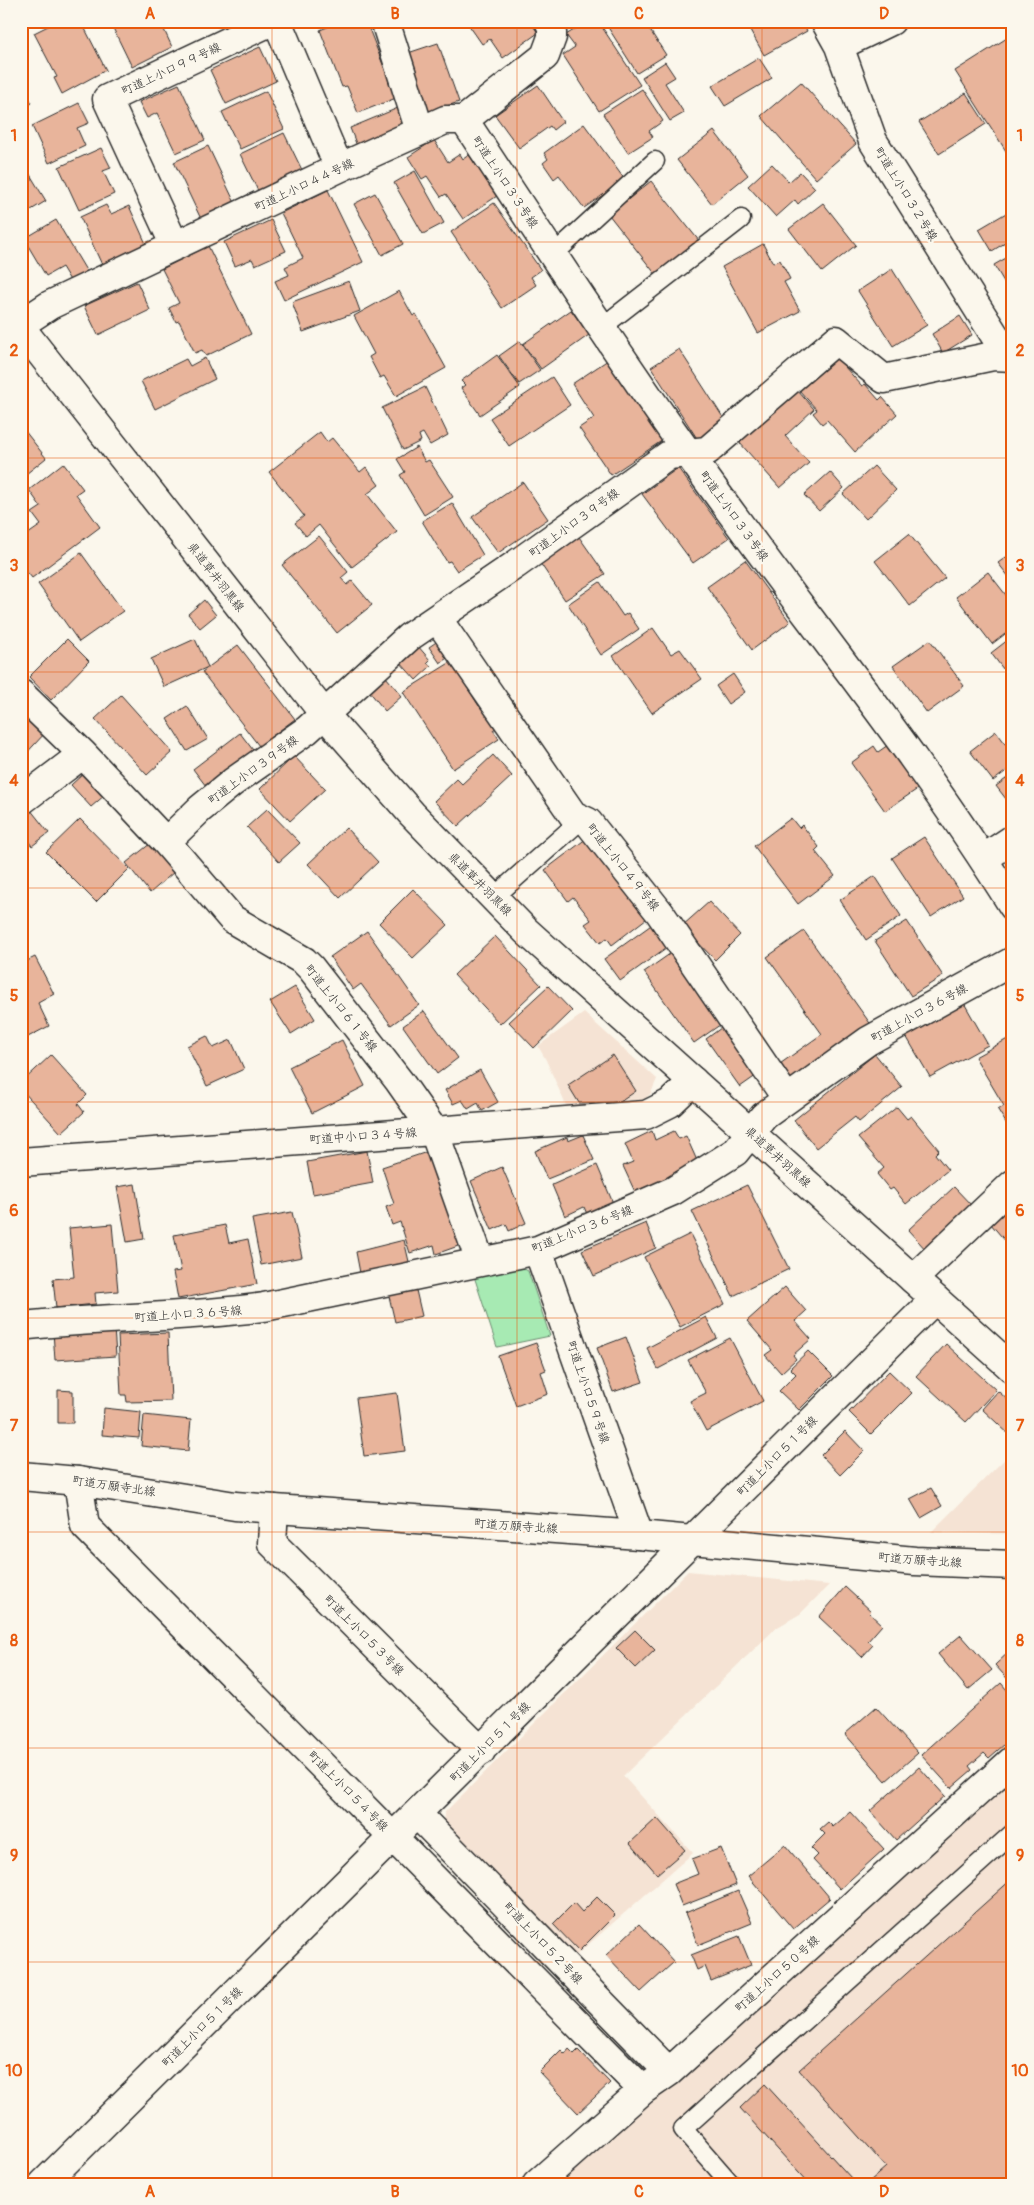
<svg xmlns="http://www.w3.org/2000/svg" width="1034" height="2205" viewBox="0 0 1034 2205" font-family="Pangolin,'Klee One',sans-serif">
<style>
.built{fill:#f5e3d4}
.green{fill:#a7eab3;stroke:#698a6f}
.building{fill:#e8b49b;stroke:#2b2b2b}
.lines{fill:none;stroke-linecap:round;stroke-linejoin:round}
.lane-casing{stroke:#2b2b2b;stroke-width:21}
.street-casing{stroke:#2b2b2b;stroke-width:31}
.secondary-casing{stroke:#2b2b2b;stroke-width:31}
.lane{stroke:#fbf7ec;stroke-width:18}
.street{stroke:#fbf7ec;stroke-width:28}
.secondary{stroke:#fbf7ec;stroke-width:28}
.grid{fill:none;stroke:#e8590c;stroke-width:1;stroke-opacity:0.55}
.labels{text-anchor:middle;stroke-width:5;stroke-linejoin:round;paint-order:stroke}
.street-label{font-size:12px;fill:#2b2b2b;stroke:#fbf7ec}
.neatline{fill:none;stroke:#e8590c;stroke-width:2}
.grid-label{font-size:16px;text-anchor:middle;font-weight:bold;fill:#e8590c}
</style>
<rect width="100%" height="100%" fill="#fbf7ec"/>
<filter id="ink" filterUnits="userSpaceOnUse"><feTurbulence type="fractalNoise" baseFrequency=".02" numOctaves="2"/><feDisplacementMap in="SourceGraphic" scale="10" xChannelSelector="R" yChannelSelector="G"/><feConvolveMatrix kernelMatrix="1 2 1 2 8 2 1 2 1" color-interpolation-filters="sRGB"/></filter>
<g filter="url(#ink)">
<path class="built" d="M 584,1013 L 657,1079 L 651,1093 L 636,1108 L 568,1110 L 546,1060 L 538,1046 Z
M 1013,1451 L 1013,1534 L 931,1532 Z
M 688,1571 L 829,1585 L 800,1614 L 776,1628 L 623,1776 L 693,1853 L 573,1958 L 443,1826 L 444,1813 Z
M 1013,1776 L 1013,2184 L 559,2184 Z"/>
<path class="green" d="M 517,1265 L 528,1271 L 550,1336 L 497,1347 L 472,1270 Z"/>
<path class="building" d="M 53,21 L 81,21 L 106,70 L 62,94 L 54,78 L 57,77 L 34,33 L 54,23 Z
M 127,21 L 160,21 L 172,47 L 132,67 L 113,28 Z
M 342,21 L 366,21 L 396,98 L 358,113 L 347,86 L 342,87 L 320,30 Z
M 466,21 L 530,21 L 538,33 L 503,58 L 490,39 L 482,44 Z
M 588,21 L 598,21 L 640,85 L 599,111 L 563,55 L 575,47 L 566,35 Z
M 604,21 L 644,21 L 666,55 L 637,73 Z
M 745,21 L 802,21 L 807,31 L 764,55 Z
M 1007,38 L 1013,47 L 1013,162 L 955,71 Z
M 438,43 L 459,102 L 428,112 L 408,53 Z
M 260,47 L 276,81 L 226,104 L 210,70 Z
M 759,58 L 772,78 L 725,106 L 712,86 Z
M 665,62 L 675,77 L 665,83 L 684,113 L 670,121 L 642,77 Z
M 801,82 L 856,144 L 816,179 L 761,116 Z
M 179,84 L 205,140 L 176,153 L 157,113 L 147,118 L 139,102 Z
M 538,85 L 563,122 L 553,130 L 550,126 L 519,148 L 495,115 Z
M 21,86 L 32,103 L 21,110 Z
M 642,89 L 663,121 L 649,131 L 653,137 L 628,153 L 603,114 Z
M 266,91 L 284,129 L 240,149 L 222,112 Z
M 966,93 L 986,124 L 939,154 L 919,122 Z
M 79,103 L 89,123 L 77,128 L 85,146 L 49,163 L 32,126 Z
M 398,108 L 405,127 L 357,146 L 350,128 Z
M 584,124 L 625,180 L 584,208 L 559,175 L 554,179 L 543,163 L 548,159 L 544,153 Z
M 714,131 L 748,175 L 712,204 L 677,160 Z
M 284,133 L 303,172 L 259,193 L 240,154 Z
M 434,140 L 448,162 L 460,154 L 463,159 L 469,155 L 497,196 L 463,219 L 446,194 L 441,197 L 427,176 L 422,179 L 408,157 Z
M 208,146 L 235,203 L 201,219 L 174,162 Z
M 101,148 L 111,168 L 103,171 L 114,194 L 79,210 L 59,167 Z
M 1013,162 L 1013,174 L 1007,165 Z
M 23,163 L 46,201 L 21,216 L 21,164 Z
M 772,164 L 789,182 L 800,172 L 815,188 L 798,204 L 795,200 L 776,217 L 748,186 Z
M 415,171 L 444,223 L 423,234 L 394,183 Z
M 651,181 L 700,242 L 657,276 L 609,215 Z
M 328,190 L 363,262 L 284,300 L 275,281 L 289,275 L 285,267 L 303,258 L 281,213 Z
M 375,193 L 403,244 L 382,255 L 354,204 Z
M 494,203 L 541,270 L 531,277 L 536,285 L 502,308 L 451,232 Z
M 823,203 L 856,245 L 822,272 L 789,229 Z
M 106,205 L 111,214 L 129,206 L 147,246 L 103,267 L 80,217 Z
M 1013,209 L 1013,238 L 992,251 L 979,229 Z
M 56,220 L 87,272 L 71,282 L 62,267 L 46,276 L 24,239 Z
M 271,220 L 286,251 L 255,265 L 252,259 L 235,266 L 224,242 Z
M 763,244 L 773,263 L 780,260 L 790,279 L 784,282 L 800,311 L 758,333 L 722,267 Z
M 208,246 L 251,334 L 206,356 L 202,350 L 195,353 L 179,321 L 176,322 L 169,308 L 179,303 L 162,269 Z
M 1013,254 L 1013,297 L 994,265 Z
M 892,269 L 927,325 L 893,346 L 858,291 Z
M 349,281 L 360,311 L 303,332 L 292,302 Z
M 137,282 L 150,310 L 98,335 L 84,306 Z
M 399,291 L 413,316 L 416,314 L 446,368 L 396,396 L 384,376 L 380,378 L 369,357 L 374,354 L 354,316 Z
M 571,310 L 589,335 L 541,369 L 523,344 Z
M 960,316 L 972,335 L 943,353 L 932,334 Z
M 520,341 L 540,370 L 519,384 L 499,356 Z
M 679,349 L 726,422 L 698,440 L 651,367 Z
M 497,355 L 520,387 L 480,415 L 461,388 L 465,385 L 461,381 Z
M 835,356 L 862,386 L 865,384 L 879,400 L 882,397 L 897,414 L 855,452 L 827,420 L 822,424 L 813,413 L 817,410 L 798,389 Z
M 205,358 L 215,379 L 155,409 L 141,381 L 186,359 L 190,366 Z
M 608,360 L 663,440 L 611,475 L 579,428 L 594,418 L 572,384 Z
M 552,377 L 570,405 L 509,446 L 490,418 Z
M 425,387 L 448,435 L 430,445 L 423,433 L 419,435 L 421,441 L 403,450 L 382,408 Z
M 797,390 L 814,409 L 785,436 L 809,463 L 780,488 L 739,442 Z
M 21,426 L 46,458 L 21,478 Z
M 320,432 L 327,442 L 332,438 L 360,472 L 366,467 L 379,485 L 367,494 L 397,532 L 352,567 L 319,525 L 306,536 L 295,523 L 304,516 L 269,472 Z
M 417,447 L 425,462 L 429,460 L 453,497 L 424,515 L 400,475 L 405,472 L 397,459 Z
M 63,463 L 83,489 L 76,494 L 100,527 L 32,578 L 21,564 L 21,539 L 41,525 L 32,513 L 41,507 L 29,490 Z
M 874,466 L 896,490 L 866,519 L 843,494 Z
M 678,468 L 729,538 L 693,563 L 642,494 Z
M 830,472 L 844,488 L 819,511 L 804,495 Z
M 523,482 L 548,519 L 498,553 L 472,517 Z
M 452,503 L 483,555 L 457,571 L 450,561 L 447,562 L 422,521 Z
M 577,534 L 605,574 L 565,600 L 538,560 Z
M 909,534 L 945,578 L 910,606 L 875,561 Z
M 319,536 L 348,572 L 341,578 L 347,585 L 352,581 L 372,605 L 337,633 L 282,565 Z
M 1013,552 L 1013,582 L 998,563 Z
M 81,553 L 123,611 L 79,642 L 38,584 Z
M 745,560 L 790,622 L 752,650 L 707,587 Z
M 988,572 L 1013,604 L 1013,628 L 992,644 L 956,597 Z
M 600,582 L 623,616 L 628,613 L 639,629 L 601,655 L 568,604 Z
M 204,600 L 216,615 L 200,628 L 188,614 Z
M 653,628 L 671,654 L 680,649 L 702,679 L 652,713 L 613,656 Z
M 445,636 L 456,652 L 440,663 L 429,647 Z
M 1013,636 L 1013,682 L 991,653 Z
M 67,639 L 89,661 L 51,700 L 29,677 Z
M 195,639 L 208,667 L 164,687 L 151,659 Z
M 930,640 L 964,686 L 927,713 L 893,666 Z
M 238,645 L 295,719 L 259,746 L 202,672 Z
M 417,645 L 430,660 L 427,663 L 431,666 L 416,680 L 399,661 Z
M 451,662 L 479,706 L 485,703 L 499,726 L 493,730 L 499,739 L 453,769 L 403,692 Z
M 733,674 L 745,692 L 728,704 L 716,686 Z
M 386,677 L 402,696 L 385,711 L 369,691 Z
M 121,695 L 172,752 L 147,775 L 95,719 Z
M 187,706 L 208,739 L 187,751 L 167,719 Z
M 21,708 L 46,732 L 21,759 Z
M 996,731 L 1013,754 L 1013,766 L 993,781 L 970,751 Z
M 240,733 L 256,754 L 209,790 L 193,769 Z
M 888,745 L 919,788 L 885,811 L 851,763 L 874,746 L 878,752 Z
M 493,755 L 512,776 L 458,826 L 434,801 L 457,779 L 462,784 Z
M 294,756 L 325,789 L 290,821 L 260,789 Z
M 84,773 L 105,795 L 91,807 L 71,785 Z
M 1013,774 L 1013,808 L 996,786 Z
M 30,809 L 49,833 L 32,846 L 21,832 L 21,816 Z
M 267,809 L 300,843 L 279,862 L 247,827 Z
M 791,818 L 799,828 L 802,825 L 819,847 L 815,851 L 835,876 L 798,904 L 754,846 Z
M 80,819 L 129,869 L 96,902 L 46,852 Z
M 346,828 L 378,862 L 340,898 L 308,864 Z
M 591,835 L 651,915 L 612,945 L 607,938 L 600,943 L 585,924 L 591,920 L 573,897 L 568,901 L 545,870 Z
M 924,837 L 963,896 L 931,917 L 892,858 Z
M 151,843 L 174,872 L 150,893 L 126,863 Z
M 875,876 L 901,916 L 866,940 L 840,900 Z
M 413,889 L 448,925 L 413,958 L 379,923 Z
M 709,902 L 740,935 L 715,960 L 682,926 Z
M 907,921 L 943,976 L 911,996 L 875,941 Z
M 654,923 L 670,945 L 620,981 L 604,959 Z
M 367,931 L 419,1005 L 391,1025 L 361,984 L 353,990 L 330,957 Z
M 804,931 L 872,1026 L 789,1084 L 777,1066 L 822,1034 L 767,957 Z
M 495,936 L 541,985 L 500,1024 L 454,975 Z
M 674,951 L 724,1022 L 694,1043 L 644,972 Z
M 35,957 L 54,994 L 38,1003 L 49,1026 L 26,1038 L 21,1030 L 21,964 Z
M 548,986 L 572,1011 L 534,1048 L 509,1022 Z
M 295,987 L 315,1019 L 291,1034 L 270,1002 Z
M 964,1003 L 988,1045 L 930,1077 L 906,1036 Z
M 424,1011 L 458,1058 L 437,1074 L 403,1026 Z
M 725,1025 L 760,1073 L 740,1087 L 706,1039 Z
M 207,1036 L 213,1048 L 231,1040 L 244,1069 L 207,1086 L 187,1046 Z
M 1013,1036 L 1013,1130 L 1011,1131 L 998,1110 L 1004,1106 L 975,1057 Z
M 342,1040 L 365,1086 L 312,1113 L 289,1067 Z
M 875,1054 L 902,1087 L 859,1122 L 855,1117 L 816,1148 L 794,1120 Z
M 51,1055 L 87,1095 L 78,1104 L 84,1112 L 61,1133 L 21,1089 L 21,1083 Z
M 613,1055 L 636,1091 L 620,1102 L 579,1103 L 568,1085 Z
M 480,1070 L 498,1102 L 482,1111 L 478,1103 L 468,1109 L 462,1100 L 453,1104 L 445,1090 Z
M 897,1107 L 907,1119 L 911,1116 L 939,1150 L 935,1154 L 948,1170 L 906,1204 L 893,1188 L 890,1190 L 877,1174 L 884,1168 L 858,1138 Z
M 652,1131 L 655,1140 L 674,1131 L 679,1139 L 686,1136 L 699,1165 L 636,1194 L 623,1166 L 633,1162 L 625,1144 Z
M 583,1135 L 594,1160 L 547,1179 L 535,1151 L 567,1137 L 568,1141 Z
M 367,1151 L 373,1183 L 313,1194 L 307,1162 Z
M 430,1151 L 461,1245 L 436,1254 L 434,1245 L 410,1253 L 400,1222 L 392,1225 L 386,1207 L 394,1204 L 382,1167 Z
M 597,1165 L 613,1203 L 587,1214 L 584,1207 L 565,1216 L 552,1185 Z
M 502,1167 L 526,1223 L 509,1231 L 506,1224 L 492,1230 L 471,1181 Z
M 135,1184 L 144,1239 L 127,1242 L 117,1187 Z
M 747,1185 L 789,1269 L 733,1296 L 692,1211 Z
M 954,1187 L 973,1207 L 927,1251 L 908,1230 Z
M 1013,1204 L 1013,1250 L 990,1223 Z
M 292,1212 L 302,1257 L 261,1265 L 252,1219 Z
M 646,1223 L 656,1248 L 594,1276 L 582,1250 Z
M 112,1224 L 118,1291 L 95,1293 L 96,1304 L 56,1308 L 53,1279 L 74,1277 L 69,1228 Z
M 225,1225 L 229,1243 L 248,1239 L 257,1284 L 178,1299 L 173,1272 L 181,1271 L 174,1235 Z
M 690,1234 L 725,1304 L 680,1327 L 644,1257 Z
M 404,1240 L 410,1266 L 361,1278 L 356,1252 Z
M 415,1286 L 422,1316 L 395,1322 L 388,1292 Z
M 785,1287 L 806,1311 L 795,1321 L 811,1339 L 793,1355 L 796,1359 L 781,1373 L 765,1355 L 772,1350 L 747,1321 Z
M 706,1317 L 717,1338 L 658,1369 L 647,1348 Z
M 114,1328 L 116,1356 L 55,1360 L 53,1332 Z
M 168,1333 L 171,1401 L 127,1402 L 126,1395 L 121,1395 L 118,1335 Z
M 626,1337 L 643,1382 L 613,1392 L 597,1348 Z
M 730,1338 L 763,1401 L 706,1431 L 690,1401 L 706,1393 L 688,1360 Z
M 536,1343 L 546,1370 L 541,1372 L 548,1394 L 516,1406 L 498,1356 Z
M 946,1344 L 996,1390 L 966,1422 L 916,1376 Z
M 808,1351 L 833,1376 L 799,1410 L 779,1391 L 796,1374 L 790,1368 Z
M 889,1371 L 912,1393 L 871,1434 L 849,1412 Z
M 58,1390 L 73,1391 L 73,1423 L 58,1423 Z
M 998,1391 L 1013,1405 L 1013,1438 L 982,1409 Z
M 397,1393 L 405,1451 L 364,1456 L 356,1398 Z
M 104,1408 L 141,1412 L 139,1438 L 102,1435 Z
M 144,1415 L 191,1420 L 188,1451 L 141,1446 Z
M 845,1431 L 864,1451 L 840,1475 L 821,1455 Z
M 931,1488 L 942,1506 L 921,1518 L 910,1499 Z
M 845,1587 L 871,1611 L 869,1613 L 882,1625 L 868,1641 L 873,1645 L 862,1657 L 819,1617 Z
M 635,1630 L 655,1650 L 636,1668 L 616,1648 Z
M 961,1635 L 992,1670 L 968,1690 L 938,1654 Z
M 1013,1648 L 1013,1685 L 995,1665 Z
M 1001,1683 L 1013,1697 L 1013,1737 L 989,1758 L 984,1753 L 969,1766 L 972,1770 L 951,1788 L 921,1755 Z
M 876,1707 L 918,1753 L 886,1781 L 845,1734 Z
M 919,1767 L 945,1796 L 896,1840 L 870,1811 Z
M 850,1812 L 884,1849 L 840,1889 L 813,1860 L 818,1855 L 811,1848 L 825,1834 L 820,1829 L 828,1822 L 833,1827 Z
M 657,1818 L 685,1850 L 657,1874 L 630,1843 Z
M 785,1845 L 830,1898 L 793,1929 L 748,1876 Z
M 721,1848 L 736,1885 L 682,1906 L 673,1884 L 698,1874 L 692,1859 Z
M 1013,1878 L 1013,2184 L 873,2184 L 870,2181 L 886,2167 L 799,2070 Z
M 738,1891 L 752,1923 L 698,1945 L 685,1913 Z
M 597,1897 L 615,1915 L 579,1951 L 553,1924 L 574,1903 L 582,1912 Z
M 639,1924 L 674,1962 L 641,1992 L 606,1955 Z
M 739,1936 L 751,1965 L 711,1981 L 705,1966 L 697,1970 L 691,1955 Z
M 569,2049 L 574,2054 L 578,2050 L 610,2083 L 578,2113 L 539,2072 L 561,2050 L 565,2054 Z
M 765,2084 L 852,2179 L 847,2184 L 809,2184 L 740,2108 Z"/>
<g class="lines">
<defs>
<path id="lane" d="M 554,254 L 655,161
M 602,327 L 741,219
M 493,898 L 582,819
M 731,2184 L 683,2129 L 1013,1833"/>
<path id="street" d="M 277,21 L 339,168
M 385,21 L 420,131
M 825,21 L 839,46 L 873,141 L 997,339 L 1013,352
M 839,46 L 891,21
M 464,120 C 534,226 603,333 676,436 C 786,594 911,742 1013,906
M 175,246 L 107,99 L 272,21
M 21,324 L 50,305 L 339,168 L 445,120 L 464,120 L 545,56 L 552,37 L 552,27 L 549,21
M 437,618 L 573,815 L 588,822 L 660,913 L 787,1099
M 21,694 L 83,754
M 21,801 L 83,754 L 166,842 L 232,919 L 304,961 L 311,968 L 399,1081 L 434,1131 L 480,1261
M 166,842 L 200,809 L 233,782 L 307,730 L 409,637 L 515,565 L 669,455 L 707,451 L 836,340 L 884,379 L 993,356 L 1013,357
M 983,859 L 1013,839
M 21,1162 L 646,1115 L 670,1103 L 693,1081
M 538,1250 L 639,1535
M 913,1279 L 1013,1184
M 21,1326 C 102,1317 183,1318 264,1307 L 538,1250 L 673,1191 L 735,1152 L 764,1116 L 868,1041 L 1013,961
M 78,1481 L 85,1526 L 643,2090
M 274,1509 L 272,1543 L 481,1751
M 417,1814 L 669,2072
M 43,2184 L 935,1299
M 537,2184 L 643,2090 L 669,2072 L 1013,1760"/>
<path id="secondary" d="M 21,328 L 325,715 L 412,814 L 526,931 L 1013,1369
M 21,1476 L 78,1481 L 235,1506 L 639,1535 L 915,1561 L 1013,1565"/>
</defs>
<use href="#lane" class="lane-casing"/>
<use href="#street" class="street-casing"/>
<use href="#secondary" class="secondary-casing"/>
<use href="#lane" class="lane"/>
<use href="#street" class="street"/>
<use href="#secondary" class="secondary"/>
</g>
</g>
<path class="grid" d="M 272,21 L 272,2184M 517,21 L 517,2184M 762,21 L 762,2184M 21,242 L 1013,242M 21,458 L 1013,458M 21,672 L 1013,672M 21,888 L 1013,888M 21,1102 L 1013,1102M 21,1318 L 1013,1318M 21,1532 L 1013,1532M 21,1748 L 1013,1748M 21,1962 L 1013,1962"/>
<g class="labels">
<g class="street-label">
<text transform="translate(171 69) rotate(-25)" y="4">町道上小口９９号線</text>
<text transform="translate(505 182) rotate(56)" y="4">町道上小口３３号線</text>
<text transform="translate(304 185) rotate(-25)" y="4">町道上小口４４号線</text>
<text transform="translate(906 194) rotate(58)" y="4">町道上小口３２号線</text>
<text transform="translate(734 516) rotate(54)" y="4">町道上小口３３号線</text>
<text transform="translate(574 523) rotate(-36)" y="4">町道上小口３９号線</text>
<text transform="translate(216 577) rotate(52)" y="4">県道草井羽黒線</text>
<text transform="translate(253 770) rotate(-36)" y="4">町道上小口３９号線</text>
<text transform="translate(623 867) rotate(51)" y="4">町道上小口４９号線</text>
<text transform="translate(480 884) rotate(45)" y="4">県道草井羽黒線</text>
<text transform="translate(341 1008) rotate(51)" y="4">町道上小口６１号線</text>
<text transform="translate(919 1013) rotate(-29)" y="4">町道上小口３６号線</text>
<text transform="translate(363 1136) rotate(-4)" y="4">町道中小口３４号線</text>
<text transform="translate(778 1157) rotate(42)" y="4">県道草井羽黒線</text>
<text transform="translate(582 1229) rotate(-22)" y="4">町道上小口３６号線</text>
<text transform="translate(188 1314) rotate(-4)" y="4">町道上小口３６号線</text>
<text transform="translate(588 1392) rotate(71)" y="4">町道上小口５９号線</text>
<text transform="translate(777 1456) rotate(-45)" y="4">町道上小口５１号線</text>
<text transform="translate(114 1486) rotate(8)" y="4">町道万願寺北線</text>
<text transform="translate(516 1526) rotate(4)" y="4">町道万願寺北線</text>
<text transform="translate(920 1560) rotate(4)" y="4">町道万願寺北線</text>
<text transform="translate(364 1635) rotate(45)" y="4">町道上小口５３号線</text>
<text transform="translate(490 1742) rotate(-45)" y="4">町道上小口５１号線</text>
<text transform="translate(348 1791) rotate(45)" y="4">町道上小口５４号線</text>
<text transform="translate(543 1943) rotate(46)" y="4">町道上小口５２号線</text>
<text transform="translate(777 1974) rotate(-42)" y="4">町道上小口５０号線</text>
<text transform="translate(202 2027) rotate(-45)" y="4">町道上小口５１号線</text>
</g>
</g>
<rect width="1034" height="2205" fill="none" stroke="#fbf7ec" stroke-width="55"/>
<rect x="28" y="28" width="978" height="2150" class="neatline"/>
<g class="grid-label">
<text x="150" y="19">A</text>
<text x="395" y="19">B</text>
<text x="639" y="19">C</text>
<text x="884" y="19">D</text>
<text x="14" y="141">1</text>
<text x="1020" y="141">1</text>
<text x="14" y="356">2</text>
<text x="1020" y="356">2</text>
<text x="14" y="571">3</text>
<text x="1020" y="571">3</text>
<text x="14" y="786">4</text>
<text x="1020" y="786">4</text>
<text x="14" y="1001">5</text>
<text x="1020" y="1001">5</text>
<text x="14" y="1216">6</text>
<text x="1020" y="1216">6</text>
<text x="14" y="1431">7</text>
<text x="1020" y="1431">7</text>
<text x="14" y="1646">8</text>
<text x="1020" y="1646">8</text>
<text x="14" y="1861">9</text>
<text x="1020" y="1861">9</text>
<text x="14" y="2076">10</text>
<text x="1020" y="2076">10</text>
<text x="150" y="2197">A</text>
<text x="395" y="2197">B</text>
<text x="639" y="2197">C</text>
<text x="884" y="2197">D</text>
</g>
</svg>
